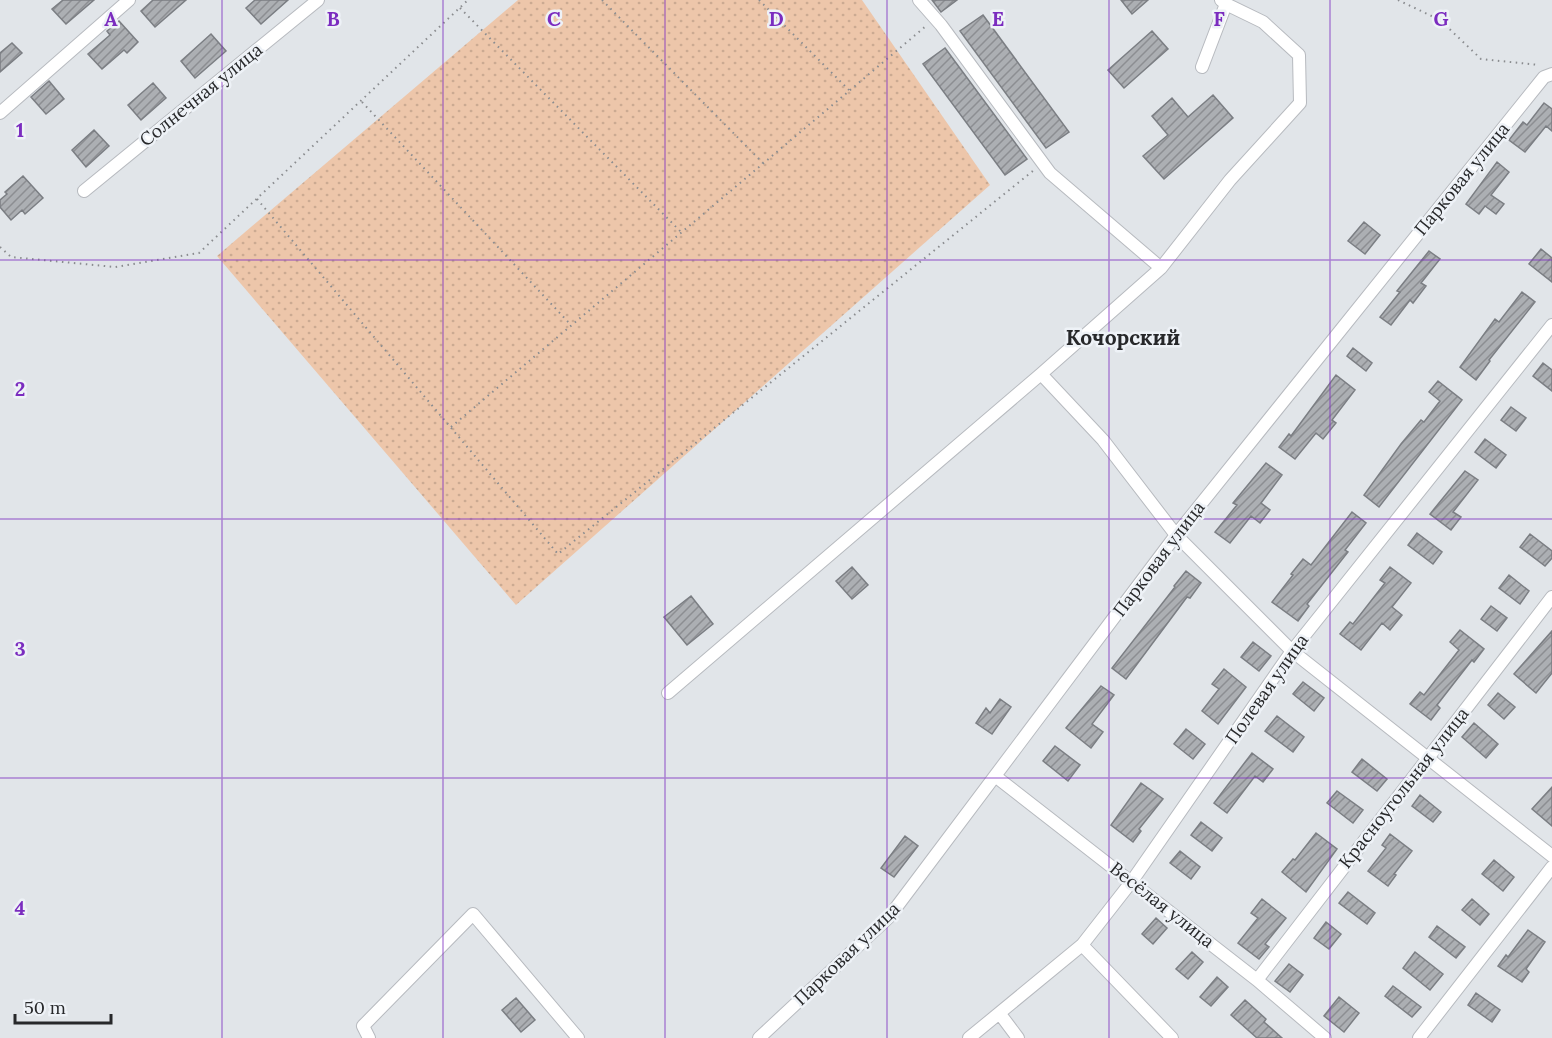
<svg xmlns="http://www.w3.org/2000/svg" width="1552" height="1038" viewBox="0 0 1552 1038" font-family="Lora,serif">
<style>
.garden{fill:url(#garden-dots)}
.building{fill:url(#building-hatch);stroke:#7b7e83;stroke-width:1.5}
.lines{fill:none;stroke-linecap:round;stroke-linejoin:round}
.minor-casing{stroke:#b7babf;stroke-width:14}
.path{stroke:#8a8c8f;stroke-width:2;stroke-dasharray:1.5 4.5;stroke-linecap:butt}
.minor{stroke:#fff;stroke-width:12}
.grid{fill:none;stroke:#7b2cbf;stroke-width:1.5;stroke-opacity:0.55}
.labels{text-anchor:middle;stroke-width:5;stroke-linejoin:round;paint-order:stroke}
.street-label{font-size:18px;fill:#27282a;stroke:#eef2f7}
.quarter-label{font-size:21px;font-weight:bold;fill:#27282a;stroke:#eef2f7}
.grid-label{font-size:20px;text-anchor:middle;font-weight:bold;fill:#7b2cbf;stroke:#eef2f7;stroke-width:5;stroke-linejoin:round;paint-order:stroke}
</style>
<defs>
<pattern id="garden-dots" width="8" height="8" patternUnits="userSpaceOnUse" patternTransform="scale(1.5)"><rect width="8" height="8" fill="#edc6aa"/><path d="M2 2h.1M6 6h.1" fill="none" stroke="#cbaa92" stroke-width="1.8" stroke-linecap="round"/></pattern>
<pattern id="building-hatch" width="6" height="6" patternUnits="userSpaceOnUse" patternTransform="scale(1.5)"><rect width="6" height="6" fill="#acafb3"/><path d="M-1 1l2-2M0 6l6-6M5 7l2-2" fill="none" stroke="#8c8e92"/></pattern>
</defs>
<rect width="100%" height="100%" fill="#e1e5e9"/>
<path class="garden" d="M 518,0 L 862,0 L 990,185 L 516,605 L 217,256 Z"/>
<path class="building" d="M 63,0 L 94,0 L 66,24 L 52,9 Z
M 153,0 L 186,0 L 155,27 L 141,11 Z
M 255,0 L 288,0 L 261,24 L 246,8 Z
M 932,0 L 957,0 L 941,12 Z
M 1121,0 L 1148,0 L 1132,14 Z
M 983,15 L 1069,132 L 1046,148 L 960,31 Z
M 119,21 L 138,42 L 127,53 L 124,50 L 102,69 L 88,54 L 110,35 L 107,31 Z
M 1152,31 L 1168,49 L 1124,88 L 1108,70 Z
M 211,34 L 226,51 L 195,78 L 181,61 Z
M 12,43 L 22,53 L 0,72 L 0,53 Z
M 945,48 L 1027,159 L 1005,175 L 923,64 Z
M 49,81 L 64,99 L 46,114 L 31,97 Z
M 153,83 L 166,98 L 141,120 L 128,105 Z
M 1213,95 L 1233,118 L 1164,179 L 1143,156 L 1168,135 L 1152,116 L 1172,98 L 1188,117 Z
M 1544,103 L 1552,109 L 1552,131 L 1546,126 L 1525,152 L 1509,140 L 1523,122 L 1527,125 Z
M 94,130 L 109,146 L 86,167 L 72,150 Z
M 1497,162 L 1509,172 L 1491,195 L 1504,204 L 1496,214 L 1485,206 L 1479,214 L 1466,204 Z
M 23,176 L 43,198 L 25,214 L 22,210 L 11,220 L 0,207 L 0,200 L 7,194 L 5,192 Z
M 1364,222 L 1380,235 L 1365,254 L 1348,241 Z
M 1541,249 L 1552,258 L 1552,282 L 1529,264 Z
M 1429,251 L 1440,259 L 1421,283 L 1426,286 L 1413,303 L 1410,300 L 1391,325 L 1380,317 L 1400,292 L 1397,291 Z
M 1522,292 L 1535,302 L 1489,360 L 1490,361 L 1476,380 L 1460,367 L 1495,319 L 1499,322 Z
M 1353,348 L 1372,363 L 1366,371 L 1347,356 Z
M 1543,363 L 1552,370 L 1552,391 L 1533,376 Z
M 1336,375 L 1355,390 L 1332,420 L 1336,423 L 1323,439 L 1316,433 L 1295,459 L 1279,447 L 1289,434 L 1291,436 Z
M 1438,381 L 1462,400 L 1379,507 L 1364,495 L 1401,444 L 1421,420 L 1424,422 L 1440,401 L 1429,392 Z
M 1511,407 L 1526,418 L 1516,431 L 1501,420 Z
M 1485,439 L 1506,455 L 1496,468 L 1475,452 Z
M 1266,463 L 1282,475 L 1261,503 L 1270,510 L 1260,523 L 1251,516 L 1230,543 L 1215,532 L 1237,505 L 1233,503 Z
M 1465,471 L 1478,480 L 1453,512 L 1461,517 L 1451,530 L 1430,514 Z
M 1352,512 L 1366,523 L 1345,550 L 1348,552 L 1307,604 L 1309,606 L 1298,621 L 1272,602 L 1293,575 L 1291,574 L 1303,559 L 1311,565 Z
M 1417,533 L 1442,552 L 1433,564 L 1408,545 Z
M 1530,534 L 1552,551 L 1552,558 L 1545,566 L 1520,547 Z
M 852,567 L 868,585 L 852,599 L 836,581 Z
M 1390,567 L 1411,583 L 1392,607 L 1402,615 L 1390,630 L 1382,623 L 1361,650 L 1340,634 L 1350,622 L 1353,624 L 1385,583 L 1380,580 Z
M 1186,571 L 1201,583 L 1190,598 L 1187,597 L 1126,679 L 1112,668 L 1175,587 L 1174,586 Z
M 1509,575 L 1529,591 L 1520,604 L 1499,588 Z
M 691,596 L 713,624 L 687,645 L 664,617 Z
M 1491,606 L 1507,618 L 1497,631 L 1481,619 Z
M 1460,630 L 1484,649 L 1474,662 L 1472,660 L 1437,705 L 1440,708 L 1431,720 L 1410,704 L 1420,692 L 1424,695 L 1459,650 L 1450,642 Z
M 1552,631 L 1552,673 L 1536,693 L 1514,674 Z
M 1253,642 L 1271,656 L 1259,671 L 1241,657 Z
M 1224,669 L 1246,687 L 1218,724 L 1202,711 L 1219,689 L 1212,684 Z
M 1303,682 L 1324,698 L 1314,711 L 1293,694 Z
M 1101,686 L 1114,695 L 1092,724 L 1103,732 L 1091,748 L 1066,728 Z
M 1498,693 L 1515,707 L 1504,719 L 1488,705 Z
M 1000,699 L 1011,707 L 992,734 L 976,723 L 986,708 L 990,713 Z
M 1277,716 L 1304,737 L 1293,752 L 1265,731 Z
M 1474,723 L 1498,744 L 1486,758 L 1462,737 Z
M 1186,729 L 1205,744 L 1193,759 L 1174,744 Z
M 1055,746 L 1080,765 L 1068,781 L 1043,761 Z
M 1252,753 L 1273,769 L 1263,782 L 1255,776 L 1227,813 L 1214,803 Z
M 1362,759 L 1387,779 L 1377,791 L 1352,772 Z
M 1141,783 L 1163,799 L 1139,829 L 1141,831 L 1133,842 L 1111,825 Z
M 1552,787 L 1552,826 L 1532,809 Z
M 1337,791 L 1363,810 L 1353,823 L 1327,803 Z
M 1420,795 L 1441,812 L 1433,822 L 1412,806 Z
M 1201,822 L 1222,838 L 1212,851 L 1191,835 Z
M 1316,833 L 1337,849 L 1306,892 L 1282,872 L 1293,859 L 1295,860 Z
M 1390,834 L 1412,851 L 1394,874 L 1396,875 L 1388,886 L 1368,871 L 1386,848 L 1382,845 Z
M 905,836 L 918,846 L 894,877 L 881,868 Z
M 1180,851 L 1200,867 L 1191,879 L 1170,863 Z
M 1494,860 L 1514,877 L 1503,891 L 1482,874 Z
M 1348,892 L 1375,913 L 1367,924 L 1339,903 Z
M 1262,899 L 1286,918 L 1265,944 L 1269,947 L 1259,959 L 1238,943 L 1258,918 L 1251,913 Z
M 1472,899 L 1489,914 L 1480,925 L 1462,910 Z
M 1156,918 L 1167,928 L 1153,944 L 1142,934 Z
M 1326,922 L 1341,934 L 1329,949 L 1314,938 Z
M 1437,926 L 1465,947 L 1456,958 L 1429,937 Z
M 1528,930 L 1545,942 L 1526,969 L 1529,972 L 1522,982 L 1498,966 L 1506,955 L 1508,957 Z
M 1192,952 L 1203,962 L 1188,979 L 1176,969 Z
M 1415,952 L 1443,974 L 1430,990 L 1403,968 Z
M 1289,964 L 1303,975 L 1290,992 L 1275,981 Z
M 1217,977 L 1228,987 L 1211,1006 L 1200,997 Z
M 1393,986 L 1421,1007 L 1412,1017 L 1385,996 Z
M 1476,993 L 1500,1010 L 1492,1022 L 1468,1005 Z
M 1339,997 L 1359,1013 L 1344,1032 L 1324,1016 Z
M 516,998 L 535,1020 L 521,1032 L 502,1010 Z
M 1245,1000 L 1266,1019 L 1264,1022 L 1282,1038 L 1257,1038 L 1231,1015 Z"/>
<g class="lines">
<defs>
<path id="minor" d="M 919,0 L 941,25 L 1050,173 L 1161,268
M 1202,67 L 1226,4
M 0,113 L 129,0
M 84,191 L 318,0
M 1041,374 L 1103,440 L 1176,535 L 1292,651 L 1552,856
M 668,693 L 1041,374 L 1161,268 L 1230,180 L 1300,103 L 1299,55 L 1263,22 L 1226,4 L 1221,0
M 995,776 L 1257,980 L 1325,1038
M 1082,945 L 1172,1038
M 1257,980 L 1552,597
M 1000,1014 L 1018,1038
M 369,1038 L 363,1026 L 473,914 L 578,1038
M 759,1038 L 889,917 L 1176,535 L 1544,77 L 1552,74
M 969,1038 L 1082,945 L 1132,881 L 1292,651 L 1552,325
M 1419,1038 L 1552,867"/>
</defs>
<use href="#minor" class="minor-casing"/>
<path class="path" d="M 602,0 L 763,163
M 759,0 L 849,90
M 1398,0 L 1440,20 L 1481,59 L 1539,65
M 460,8 L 681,232
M 362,102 L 571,325
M 257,199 L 558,554 L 1034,170
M 0,247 L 11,257 L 115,267 L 199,253 L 468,0
M 451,427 L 926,26"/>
<use href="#minor" class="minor"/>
</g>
<path class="grid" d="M 222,0 L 222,1038M 443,0 L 443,1038M 665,0 L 665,1038M 887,0 L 887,1038M 1109,0 L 1109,1038M 1330,0 L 1330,1038M 0,260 L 1552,260M 0,519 L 1552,519M 0,778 L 1552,778"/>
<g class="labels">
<g class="street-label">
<text transform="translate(201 95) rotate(-39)" y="6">Солнечная улица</text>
<text transform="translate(1462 179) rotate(-51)" y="6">Парковая улица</text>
<text transform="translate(1159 559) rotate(-53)" y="6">Парковая улица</text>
<text transform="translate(1267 689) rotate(-55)" y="6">Полевая улица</text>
<text transform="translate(1404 788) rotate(-52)" y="6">Красноугольная улица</text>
<text transform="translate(1162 905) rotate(38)" y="6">Весёлая улица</text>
<text transform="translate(847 954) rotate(-44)" y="6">Парковая улица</text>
</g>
<g class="quarter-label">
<text x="1123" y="345">Кочорский</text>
</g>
</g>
<g class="grid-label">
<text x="111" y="26">A</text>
<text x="333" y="26">B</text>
<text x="554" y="26">C</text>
<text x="776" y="26">D</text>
<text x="998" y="26">E</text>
<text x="1219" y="26">F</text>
<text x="1441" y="26">G</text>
<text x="20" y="137">1</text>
<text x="20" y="396">2</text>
<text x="20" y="656">3</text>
<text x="20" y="915">4</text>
</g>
<path d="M15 1014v9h96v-9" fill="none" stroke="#27282a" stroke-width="3"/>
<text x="24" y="1014" font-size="18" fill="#27282a" stroke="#eef2f7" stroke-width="4.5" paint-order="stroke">50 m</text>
</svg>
